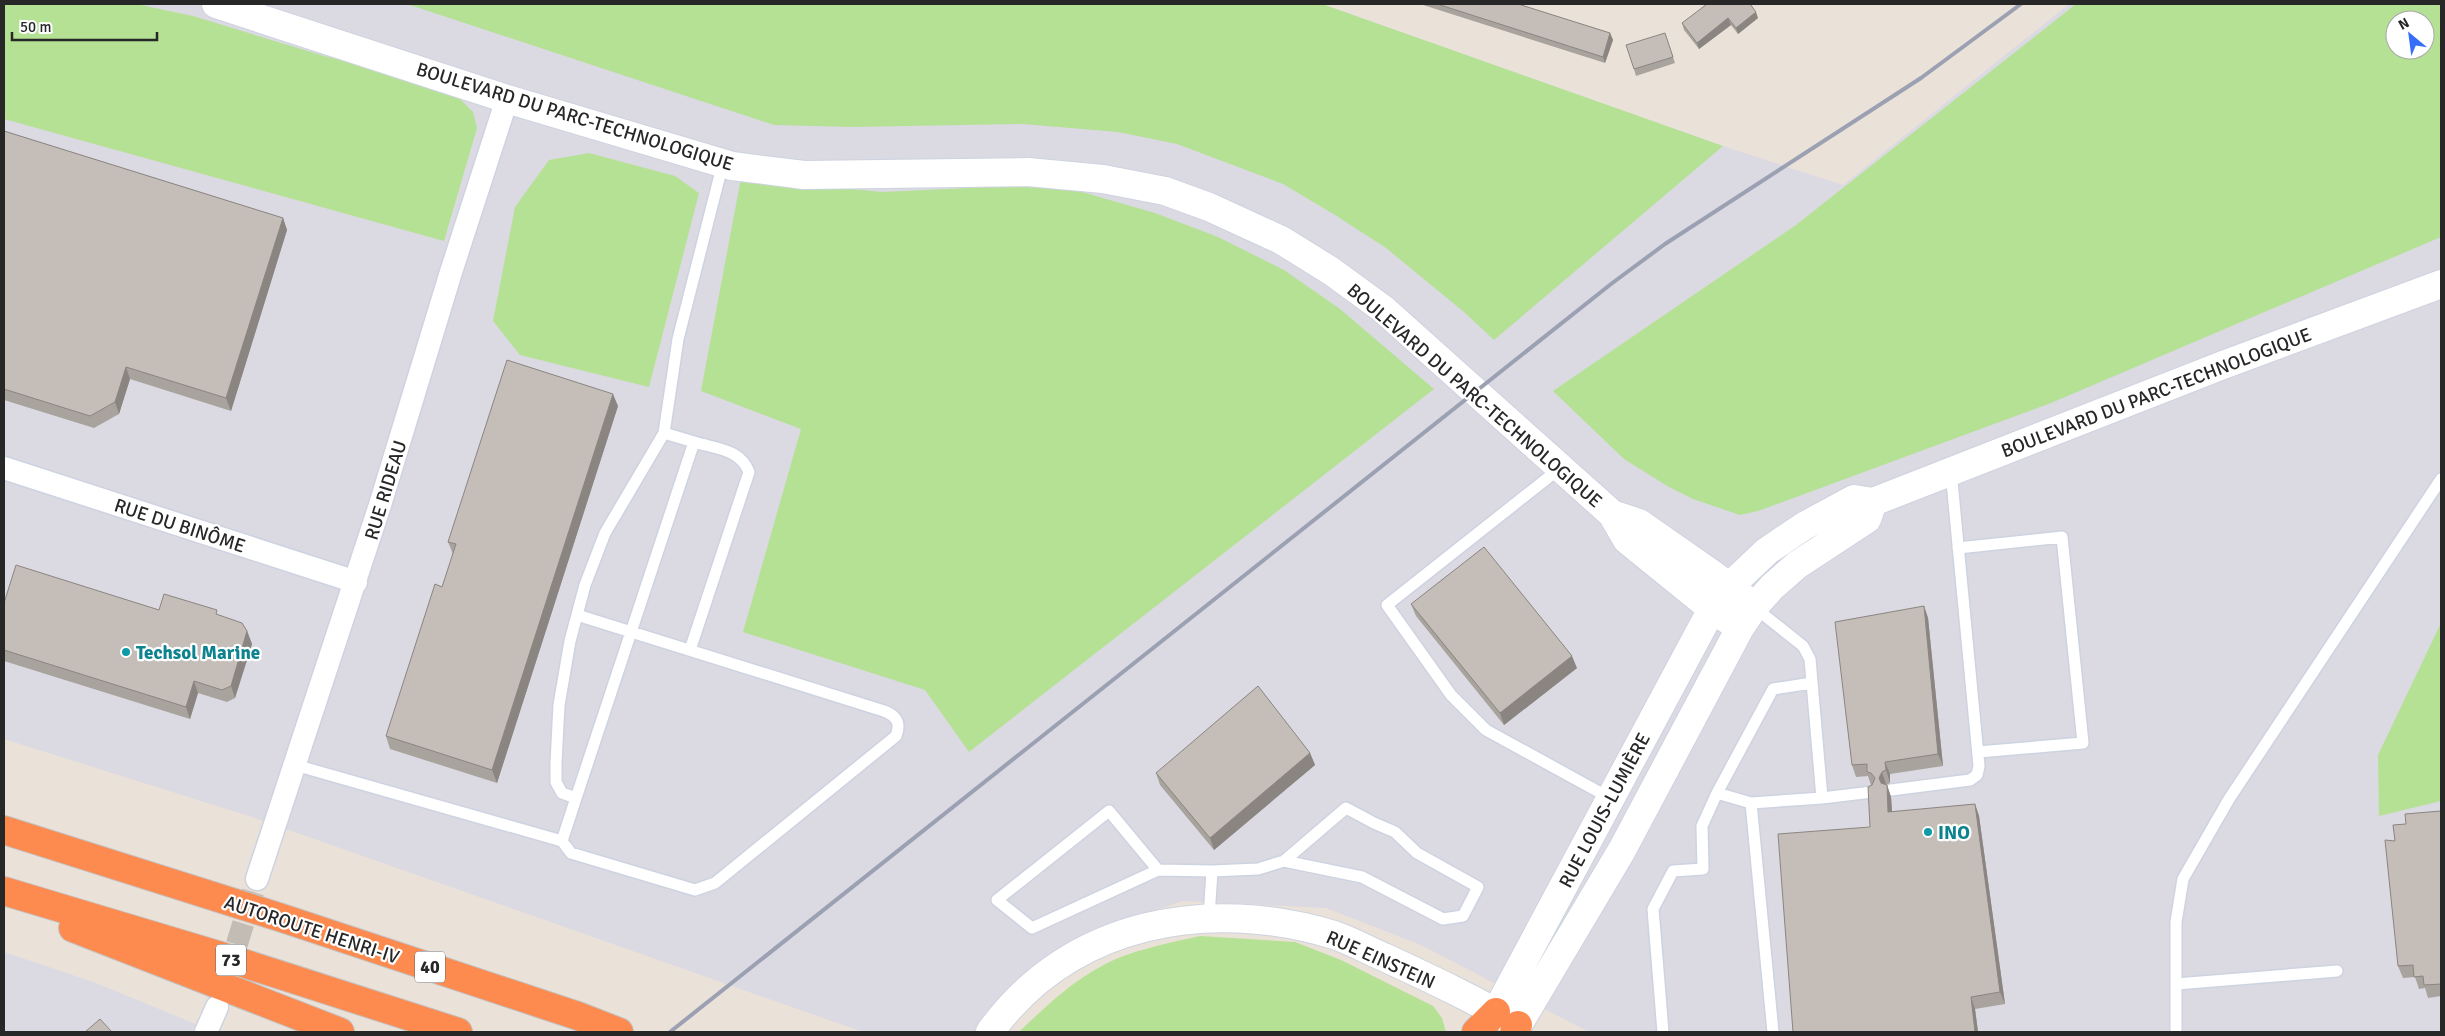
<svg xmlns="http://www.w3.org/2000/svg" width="2445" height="1036" viewBox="0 0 2445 1036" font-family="Signika,sans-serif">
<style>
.industrial{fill:#dbd9e2;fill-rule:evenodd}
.green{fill:#b5e194;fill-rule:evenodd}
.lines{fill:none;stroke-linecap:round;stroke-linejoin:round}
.minor-tunnel{stroke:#c3bcb5;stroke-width:22;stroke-dasharray:22 11;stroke-linecap:butt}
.service-casing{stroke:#cdd3e0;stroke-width:14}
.minor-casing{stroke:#cdd3e0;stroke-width:25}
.tertiary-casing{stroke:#cdd3e0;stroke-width:30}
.motorway-casing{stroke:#c3c3c3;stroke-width:30}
.service{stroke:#fff;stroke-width:11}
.minor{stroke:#fff;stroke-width:22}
.tertiary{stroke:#fff;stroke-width:28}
.motorway{stroke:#fd8a4f;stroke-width:28}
.rail{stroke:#9ba1b2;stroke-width:4}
.wall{fill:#a9a39e}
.shaded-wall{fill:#8a8581}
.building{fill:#c5beb8;stroke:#8a8581}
.culture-dot{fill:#0f9aa8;stroke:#fff;stroke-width:2}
.labels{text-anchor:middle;stroke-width:4.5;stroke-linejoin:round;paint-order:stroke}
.shield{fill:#fff;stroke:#686868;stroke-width:1}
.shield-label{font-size:18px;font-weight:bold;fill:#272727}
.street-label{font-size:19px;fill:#272727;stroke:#fff}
.culture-label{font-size:19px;font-weight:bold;fill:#0d838f;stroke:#fff;text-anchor:start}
</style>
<rect width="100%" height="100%" fill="#eae1d8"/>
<path class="industrial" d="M 4,4 L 1322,4 L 1723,146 L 1843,185 L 2069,4 L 2441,4 L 2441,1032 L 1589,1032 L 1421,945 L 1326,908 L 1183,901 L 1119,922 L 1065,948 L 977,1032 L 863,1032 L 252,817 L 4,739 ZM 2395,20 L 2425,20 L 2425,50 L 2395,50 Z
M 4,952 L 96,983 L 215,1032 L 4,1032 Z"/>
<path class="green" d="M 4,4 L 136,4 L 193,16 L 324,56 L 447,86 L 473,112 L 477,128 L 444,241 L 4,119 Z
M 407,4 L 1322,4 L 1723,146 L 1494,340 L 1464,312 L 1386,248 L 1335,215 L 1283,184 L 1177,144 L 1118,132 L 1023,124 L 852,127 L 774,125 Z
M 2076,4 L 2441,4 L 2441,237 L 2051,403 L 1758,511 L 1740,515 L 1693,499 L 1669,487 L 1624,459 L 1553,391 L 1796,225 ZM 2395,20 L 2425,20 L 2425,50 L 2395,50 Z
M 589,153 L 675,176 L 699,193 L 649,387 L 520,355 L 493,321 L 515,207 L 549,160 Z
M 741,178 L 882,192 L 1011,186 L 1075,190 L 1155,213 L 1218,237 L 1284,270 L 1340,309 L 1434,389 L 969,752 L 925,690 L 743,632 L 801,429 L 701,391 Z
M 2441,623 L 2441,801 L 2379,816 L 2378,755 Z
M 1200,936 L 1295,942 L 1341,960 L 1433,1006 L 1442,1018 L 1446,1032 L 1019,1032 C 1044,1008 1069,984 1100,967 C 1130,950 1166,944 1200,936 Z"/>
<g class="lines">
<path class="minor-tunnel" d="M 227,976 L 257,879"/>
<defs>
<path id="service" d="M 664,433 L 694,442 L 576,798 L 562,793 L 556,782 L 556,763 L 559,705 L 570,641 L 585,585 L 605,533 L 664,433 L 678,339 L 723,163
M 1559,469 L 1387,605 L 1451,695 L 1486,730 L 1610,798
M 1958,548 L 2062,537 L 2083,743 L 1978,752
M 1754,607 L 1803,646 L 1810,659 L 1822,798 L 1751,803 L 1773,1032
M 690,650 L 749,472 C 740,449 717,449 694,442
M 295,765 L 562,841 L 571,853 L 695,890 L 715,883 L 896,736 C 901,723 897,716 884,711 L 577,615
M 1891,790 L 1970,780 L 1977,775 L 1979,766 L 1951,471
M 1717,793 L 1751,803
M 1822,798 L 1872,792
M 562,841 L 576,798
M 1158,870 L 1032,928 L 997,900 L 1109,811 L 1158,870 L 1212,871
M 1209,917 L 1212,871 L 1258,869 L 1284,861 L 1346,808 L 1374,823 L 1395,832 L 1417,853 L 1478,887 L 1463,916 L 1443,919 L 1362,877 L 1284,861
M 2176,984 L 2337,971
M 1663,1032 L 1653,909 L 1673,871 L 1703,869 L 1702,826 L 1717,793 L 1773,689 L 1812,683
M 2176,1032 L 2176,922 L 2183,879 L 2229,799 L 2441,479"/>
<path id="minor" d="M 4,468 L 356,582
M 257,879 L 380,505 L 451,272 L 507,99
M 206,1032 L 217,1007"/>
<path id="tertiary" d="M 216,4 L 507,99 L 732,166 L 804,175 L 1028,172 L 1103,179 L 1165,191 L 1209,207 L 1281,240 L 1331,271 L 1383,309 L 1612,514 L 1627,540 L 1712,609 L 1740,628
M 1612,514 L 1639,523 L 1712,574 L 1745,599
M 1496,1012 L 1712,609 L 1729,587 L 1767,551 L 1804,526 L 1854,499 L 1873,502 L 2223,365 L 2441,284
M 990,1032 C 1070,921 1208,897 1334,935 C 1352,941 1369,951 1386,958 C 1431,979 1476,1000 1518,1025 L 1622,850 L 1740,628 L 1754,607 L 1772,587 L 1797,565 L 1867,519 L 1873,502"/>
<path id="motorway" d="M 4,830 L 282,918 L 578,1016 L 619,1032
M 4,891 L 221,956 L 458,1032
M 73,928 L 340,1032
M 1476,1032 L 1496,1012
M 1514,1032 L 1518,1025"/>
</defs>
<use href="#service" class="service-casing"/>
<use href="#minor" class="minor-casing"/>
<use href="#tertiary" class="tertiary-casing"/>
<use href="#motorway" class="motorway-casing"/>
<use href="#service" class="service"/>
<use href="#minor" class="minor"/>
<use href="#tertiary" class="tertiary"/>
<use href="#motorway" class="motorway"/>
<path class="rail" d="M 670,1032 L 1611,284 L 1665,244 L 1921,78 L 2021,4"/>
</g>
<path class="wall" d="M 1420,4 L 1518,4 L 1610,33 L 1613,40 L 1605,63 Z
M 1751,5 L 1758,18 L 1738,34 L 1731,25 L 1699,49 L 1684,30 L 1682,23 Z
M 1665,33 L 1675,63 L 1636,76 L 1634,69 Z
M 4,131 L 283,218 L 287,230 L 231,411 L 130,379 L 119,414 L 94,428 L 4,400 Z
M 618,406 L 497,783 L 390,749 L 386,736 L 442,587 L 453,554 L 448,542 Z
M 4,603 L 219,615 L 247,631 L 252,644 L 235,698 L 227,702 L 198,693 L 190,719 L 4,661 Z
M 1411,604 L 1577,668 L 1504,725 L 1416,616 Z
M 1924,606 L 1928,618 L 1943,766 L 1890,774 L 1890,783 L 1886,785 L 1887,785 L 1891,797 L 1892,812 L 1975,804 L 1979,816 L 2005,1004 L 1975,1009 L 1978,1032 L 1793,1032 L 1870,827 L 1873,785 L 1871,785 L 1868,776 L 1856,777 L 1852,765 Z
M 1310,753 L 1315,765 L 1214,850 L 1160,785 L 1156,773 Z
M 2441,811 L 2441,996 L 2428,998 L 2425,988 L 2419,989 L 2415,977 L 2403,978 L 2398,966 L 2395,841 L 2406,824 Z"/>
<path class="shaded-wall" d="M 1756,12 L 1758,18 L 1738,34 L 1736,28 Z
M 1728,18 L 1731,25 L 1699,49 L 1697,43 Z
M 1610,33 L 1613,40 L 1605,63 L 1603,57 Z
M 283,218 L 287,230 L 231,411 L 226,398 Z
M 126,367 L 130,379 L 119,414 L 115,402 Z
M 613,394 L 618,406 L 497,783 L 492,770 Z
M 1924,606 L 1928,618 L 1943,766 L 1938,754 Z
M 247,631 L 252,644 L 235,698 L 231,686 Z
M 1572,656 L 1577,668 L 1504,725 L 1500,713 Z
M 194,681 L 198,693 L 190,719 L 186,707 Z
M 1310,753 L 1315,765 L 1214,850 L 1210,838 Z
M 1885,762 L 1890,774 L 1890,783 L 1886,770 Z
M 1882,772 L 1886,784 L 1884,790 L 1879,778 Z
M 1887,785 L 1891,797 L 1893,825 L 1888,812 Z
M 1975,804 L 1979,816 L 2005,1004 L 2000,992 Z
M 1971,997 L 1975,1009 L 1978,1032 L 1975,1032 Z"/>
<path class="building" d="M 1437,4 L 1518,4 L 1610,33 L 1603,57 Z
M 1707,4 L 1750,4 L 1756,12 L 1736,28 L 1728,18 L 1697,43 L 1682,23 Z
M 1665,33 L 1673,57 L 1634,69 L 1626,45 Z
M 4,131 L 283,218 L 226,398 L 126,367 L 115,402 L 90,416 L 4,389 Z
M 507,360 L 613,394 L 492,770 L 386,736 L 435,584 L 442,587 L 456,544 L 448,542 Z
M 1484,547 L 1572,656 L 1500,713 L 1411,604 Z
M 16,565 L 159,610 L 164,594 L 217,610 L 216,614 L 242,623 L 247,631 L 231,686 L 222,690 L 194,681 L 186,707 L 4,650 L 4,603 Z
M 1924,606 L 1938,754 L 1885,762 L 1886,770 L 1882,772 L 1879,778 L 1881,783 L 1887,785 L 1888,812 L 1975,804 L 2000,992 L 1971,997 L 1975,1032 L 1793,1032 L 1778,834 L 1870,827 L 1868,787 L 1872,785 L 1875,778 L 1871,773 L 1867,772 L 1867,764 L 1852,765 L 1835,622 Z
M 1258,686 L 1310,753 L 1210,838 L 1156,773 Z
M 2441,811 L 2441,984 L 2424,985 L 2423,976 L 2414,977 L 2413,965 L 2398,966 L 2385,840 L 2395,841 L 2393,825 L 2406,824 L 2405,814 Z
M 100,1019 L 112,1032 L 85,1032 Z"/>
<g class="culture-dot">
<circle cx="126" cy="652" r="5"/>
<circle cx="1928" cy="832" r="5"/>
</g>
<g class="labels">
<g class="shield">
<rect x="216" y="944.5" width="30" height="31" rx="4"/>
<rect x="415" y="951.5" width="30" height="31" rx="4"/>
</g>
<g class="shield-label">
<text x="231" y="966">73</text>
<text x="430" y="973">40</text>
</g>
<g class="street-label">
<text transform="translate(575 116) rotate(17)" y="7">BOULEVARD DU PARC-TECHNOLOGIQUE</text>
<text transform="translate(2156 392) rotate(-21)" y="7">BOULEVARD DU PARC-TECHNOLOGIQUE</text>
<text transform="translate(1475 395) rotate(41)" y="7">BOULEVARD DU PARC-TECHNOLOGIQUE</text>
<text transform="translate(385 490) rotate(-73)" y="7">RUE RIDEAU</text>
<text transform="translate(180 525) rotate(18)" y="7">RUE DU BINÔME</text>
<text transform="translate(1604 810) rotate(-62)" y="7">RUE LOUIS-LUMIÈRE</text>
<text transform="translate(312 929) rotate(18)" y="7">AUTOROUTE HENRI-IV</text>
<text transform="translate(1381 959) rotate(24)" y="7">RUE EINSTEIN</text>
</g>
<g class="culture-label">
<text x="136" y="659">Techsol Marine</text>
<text x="1938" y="839">INO</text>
</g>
</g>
<rect width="2445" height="1036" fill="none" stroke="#272727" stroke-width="10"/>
<g transform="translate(2410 35) rotate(331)"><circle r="24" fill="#ffffff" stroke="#a9a9a9"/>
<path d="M0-4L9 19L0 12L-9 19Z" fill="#366df9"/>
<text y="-8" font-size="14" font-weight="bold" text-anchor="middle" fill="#272727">N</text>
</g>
<path d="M12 32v8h145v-8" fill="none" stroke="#272727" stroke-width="2.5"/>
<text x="20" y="32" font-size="15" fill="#272727" stroke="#ffffff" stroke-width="4" paint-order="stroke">50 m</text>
</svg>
